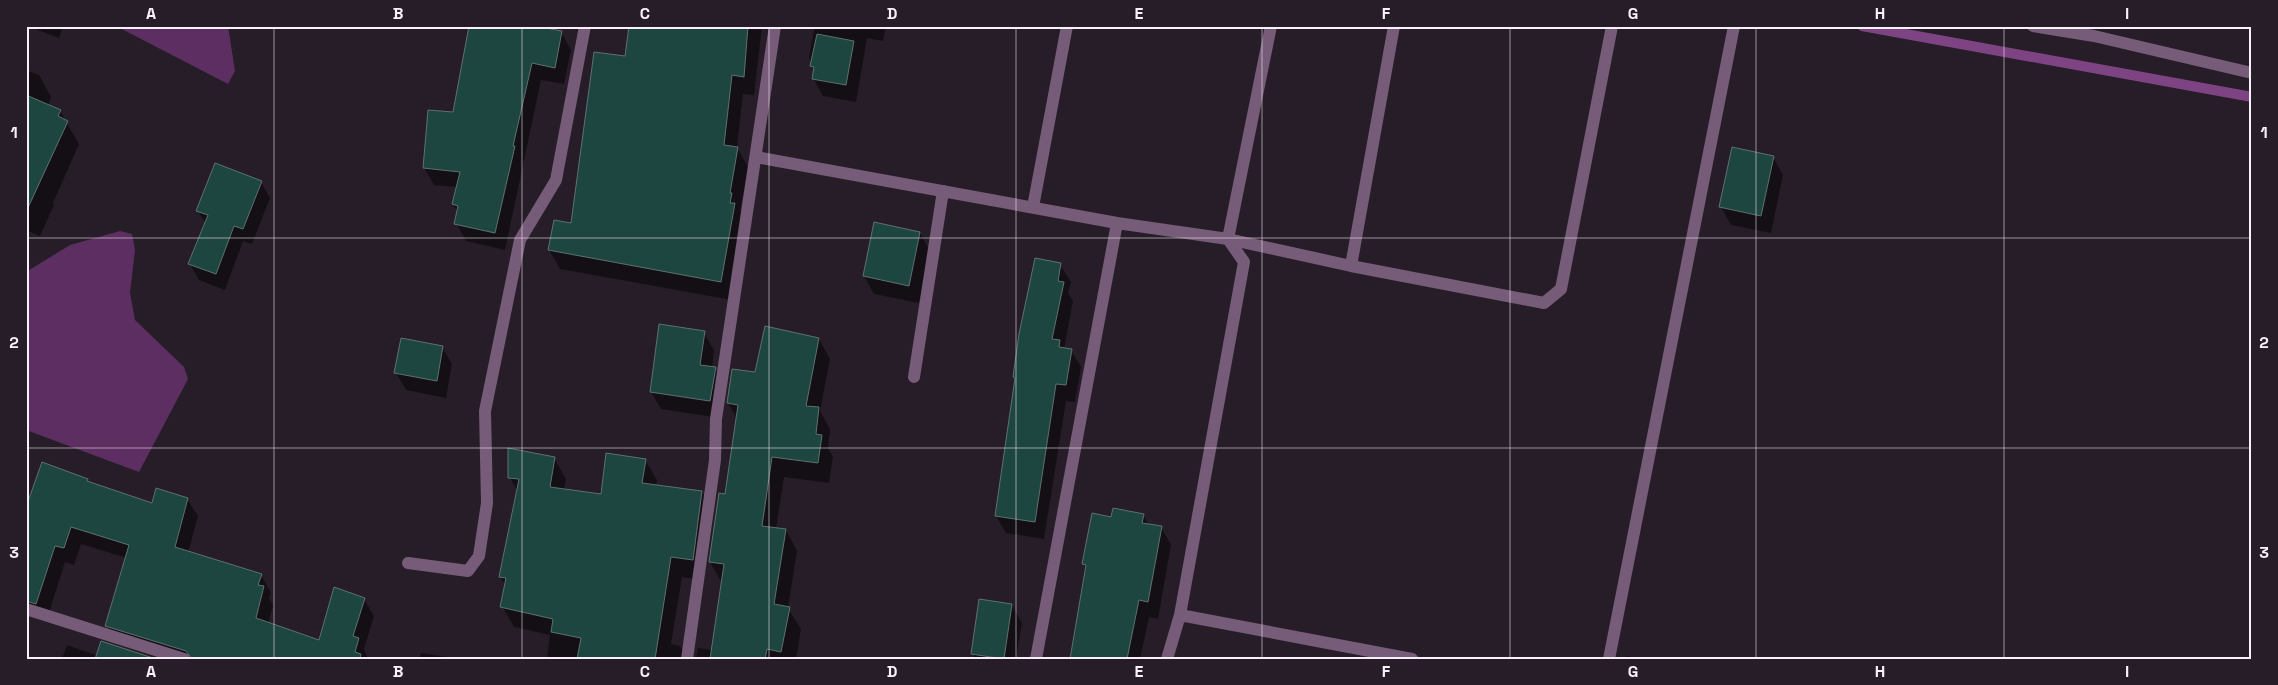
<svg xmlns="http://www.w3.org/2000/svg" width="2278" height="685" viewBox="0 0 2278 685" font-family="'Space Grotesk',sans-serif">
<style>
.green{fill:#5d2e61}
.shadow{fill:#0007}
.lines{fill:none;stroke-linecap:round;stroke-linejoin:round}
.stream{stroke:#7e4382;stroke-width:10}
.building{fill:#1d4640;stroke:#5d726e}
.lane{stroke:#765c78;stroke-width:12}
.street{stroke:#765c78;stroke-width:12}
.grid{fill:none;stroke:#f8f1f9;stroke-width:1;stroke-opacity:0.55}
.neatline{fill:none;stroke:#f8f1f9;stroke-width:2}
.grid-label{font-size:16px;text-anchor:middle;font-weight:bold;fill:#f8f1f9}
</style>
<rect width="100%" height="100%" fill="#271d28"/>
<path class="green" d="M 116,26 L 228,26 L 235,71 L 228,84 Z
M 120,231 L 132,234 L 135,250 L 130,293 L 135,320 L 184,367 L 188,379 L 139,472 L 26,430 L 26,272 L 70,245 Z"/>
<path class="shadow" d="M 27,26 L 63,26 L 59,38 Z
M 471,26 L 557,26 L 557,32 L 561,32 L 571,50 L 564,84 L 541,80 L 505,250 L 466,241 L 456,223 L 458,213 L 453,204 L 457,187 L 434,185 L 424,168 L 454,113 Z
M 631,26 L 762,26 L 754,95 L 743,94 L 737,147 L 748,167 L 740,211 L 742,213 L 732,300 L 560,269 L 549,250 L 572,225 L 626,57 Z
M 815,26 L 886,26 L 883,41 L 867,38 L 856,102 L 823,96 L 813,78 L 814,71 L 809,57 Z
M 26,70 L 39,75 L 51,97 L 48,106 L 60,111 L 79,144 L 53,203 L 54,205 L 40,236 L 28,231 L 26,235 Z
M 1773,157 L 1783,175 L 1771,233 L 1731,225 L 1721,207 Z
M 261,182 L 270,198 L 252,244 L 243,241 L 225,290 L 199,280 L 190,264 L 206,224 L 198,211 Z
M 920,233 L 930,251 L 919,303 L 874,294 L 864,276 Z
M 1060,265 L 1071,282 L 1068,293 L 1073,301 L 1064,349 L 1071,350 L 1081,367 L 1075,402 L 1066,401 L 1044,539 L 1006,533 L 996,516 L 1016,380 L 1014,377 Z
M 704,333 L 714,350 L 712,368 L 715,368 L 725,386 L 720,418 L 661,409 L 651,392 Z
M 819,339 L 830,359 L 820,411 L 830,429 L 828,448 L 833,457 L 829,483 L 784,477 L 776,529 L 786,530 L 797,551 L 788,608 L 801,629 L 796,659 L 696,659 L 698,648 L 712,650 L 722,583 L 710,562 L 726,495 L 737,419 L 728,403 L 756,374 Z
M 442,347 L 452,364 L 446,398 L 406,390 L 396,373 Z
M 554,458 L 566,479 L 564,490 L 602,495 L 645,460 L 657,480 L 656,486 L 702,492 L 714,512 L 704,580 L 682,577 L 671,644 L 680,646 L 688,659 L 547,659 L 550,635 L 514,627 L 502,606 L 506,586 L 500,577 L 518,492 L 510,478 Z
M 87,480 L 89,483 L 153,505 L 187,499 L 198,516 L 188,553 L 261,575 L 271,593 L 269,598 L 273,605 L 268,624 L 319,642 L 364,599 L 374,616 L 364,649 L 368,659 L 167,659 L 117,643 L 107,625 L 127,558 L 81,544 L 74,565 L 65,562 L 49,613 L 26,606 L 26,511 Z
M 1143,515 L 1149,525 L 1161,527 L 1171,545 L 1158,619 L 1149,617 L 1140,659 L 1071,659 L 1087,569 L 1084,564 L 1112,518 Z
M 1012,605 L 1022,623 L 1016,659 L 976,659 L 973,654 Z
M 67,645 L 98,656 L 152,659 L 62,659 Z
M 421,653 L 447,657 L 448,659 L 420,659 Z
M 1627,656 L 1641,659 L 1626,659 Z"/>
<g class="lines">
<path class="stream" d="M 1862,26 L 2252,97"/>
</g>
<path class="building" d="M 469,26 L 535,26 L 562,31 L 555,68 L 532,63 L 513,146 L 515,146 L 495,233 L 454,224 L 458,206 L 452,204 L 460,172 L 423,168 L 428,110 L 453,112 Z
M 629,26 L 748,26 L 744,77 L 732,75 L 724,145 L 738,147 L 730,193 L 732,193 L 730,203 L 735,203 L 721,282 L 548,250 L 554,220 L 571,223 L 594,52 L 625,56 Z
M 817,34 L 854,41 L 846,85 L 812,79 L 814,67 L 810,66 Z
M 26,95 L 61,110 L 58,116 L 68,121 L 26,212 Z
M 1732,147 L 1774,156 L 1761,216 L 1719,207 Z
M 215,163 L 262,181 L 243,229 L 234,226 L 216,274 L 188,264 L 208,215 L 196,211 Z
M 874,222 L 920,232 L 909,286 L 863,276 Z
M 1035,258 L 1061,263 L 1058,281 L 1064,282 L 1052,339 L 1060,340 L 1059,347 L 1072,349 L 1066,385 L 1056,384 L 1035,522 L 995,516 L 1015,378 L 1013,377 L 1019,334 Z
M 659,324 L 705,331 L 700,365 L 716,367 L 710,401 L 650,392 Z
M 765,326 L 819,338 L 806,406 L 819,407 L 816,434 L 822,435 L 818,463 L 772,457 L 762,526 L 786,529 L 774,604 L 790,607 L 781,652 L 767,649 L 765,659 L 710,659 L 724,564 L 709,562 L 719,493 L 725,494 L 738,405 L 727,403 L 732,369 L 755,372 Z
M 401,338 L 443,346 L 437,381 L 394,373 Z
M 508,448 L 555,457 L 550,487 L 601,494 L 606,453 L 646,459 L 642,483 L 702,491 L 693,560 L 671,557 L 655,659 L 577,659 L 581,638 L 551,632 L 553,619 L 500,607 L 506,578 L 499,577 L 519,479 L 508,478 Z
M 42,462 L 88,479 L 87,481 L 152,503 L 156,488 L 188,498 L 175,547 L 262,574 L 258,585 L 264,586 L 256,618 L 319,640 L 334,587 L 365,598 L 353,636 L 359,638 L 355,652 L 361,654 L 360,659 L 192,659 L 186,651 L 105,626 L 129,545 L 71,527 L 64,548 L 55,546 L 36,604 L 26,601 L 26,507 Z
M 1113,508 L 1144,514 L 1142,523 L 1162,526 L 1148,602 L 1139,600 L 1127,659 L 1070,659 L 1086,565 L 1082,564 L 1092,513 L 1111,517 Z
M 979,599 L 1012,604 L 1004,659 L 971,654 Z
M 101,641 L 156,659 L 95,659 Z"/>
<g class="lines">
<path class="lane" d="M 914,377 L 943,191
M 408,563 L 468,571 L 479,556 L 487,503 L 485,411 L 520,240 L 556,180 L 585,26"/>
<path class="street" d="M 2033,26 L 2094,36 L 2252,73
M 756,157 L 1117,223 L 1228,239 L 1351,266 L 1544,303 L 1561,289 L 1612,26
M 1033,207 L 1067,26
M 1351,266 L 1394,26
M 26,609 L 184,659
M 1180,615 L 1412,659
M 687,659 L 715,460 L 716,419 L 775,26
M 1036,659 L 1117,223
M 1167,659 L 1180,615 L 1244,262 L 1228,239 L 1271,26
M 1609,659 L 1734,26"/>
</g>
<path class="grid" d="M 274,26 L 274,659M 522,26 L 522,659M 769,26 L 769,659M 1016,26 L 1016,659M 1262,26 L 1262,659M 1510,26 L 1510,659M 1756,26 L 1756,659M 2004,26 L 2004,659M 26,238 L 2252,238M 26,448 L 2252,448"/>
<rect width="2278" height="685" fill="none" stroke="#271d28" stroke-width="55"/>
<rect x="28" y="28" width="2222" height="630" class="neatline"/>
<g class="grid-label">
<text x="151" y="19">A</text>
<text x="398" y="19">B</text>
<text x="645" y="19">C</text>
<text x="892" y="19">D</text>
<text x="1139" y="19">E</text>
<text x="1386" y="19">F</text>
<text x="1633" y="19">G</text>
<text x="1880" y="19">H</text>
<text x="2127" y="19">I</text>
<text x="14" y="138">1</text>
<text x="2264" y="138">1</text>
<text x="14" y="348">2</text>
<text x="2264" y="348">2</text>
<text x="14" y="558">3</text>
<text x="2264" y="558">3</text>
<text x="151" y="677">A</text>
<text x="398" y="677">B</text>
<text x="645" y="677">C</text>
<text x="892" y="677">D</text>
<text x="1139" y="677">E</text>
<text x="1386" y="677">F</text>
<text x="1633" y="677">G</text>
<text x="1880" y="677">H</text>
<text x="2127" y="677">I</text>
</g>
</svg>
